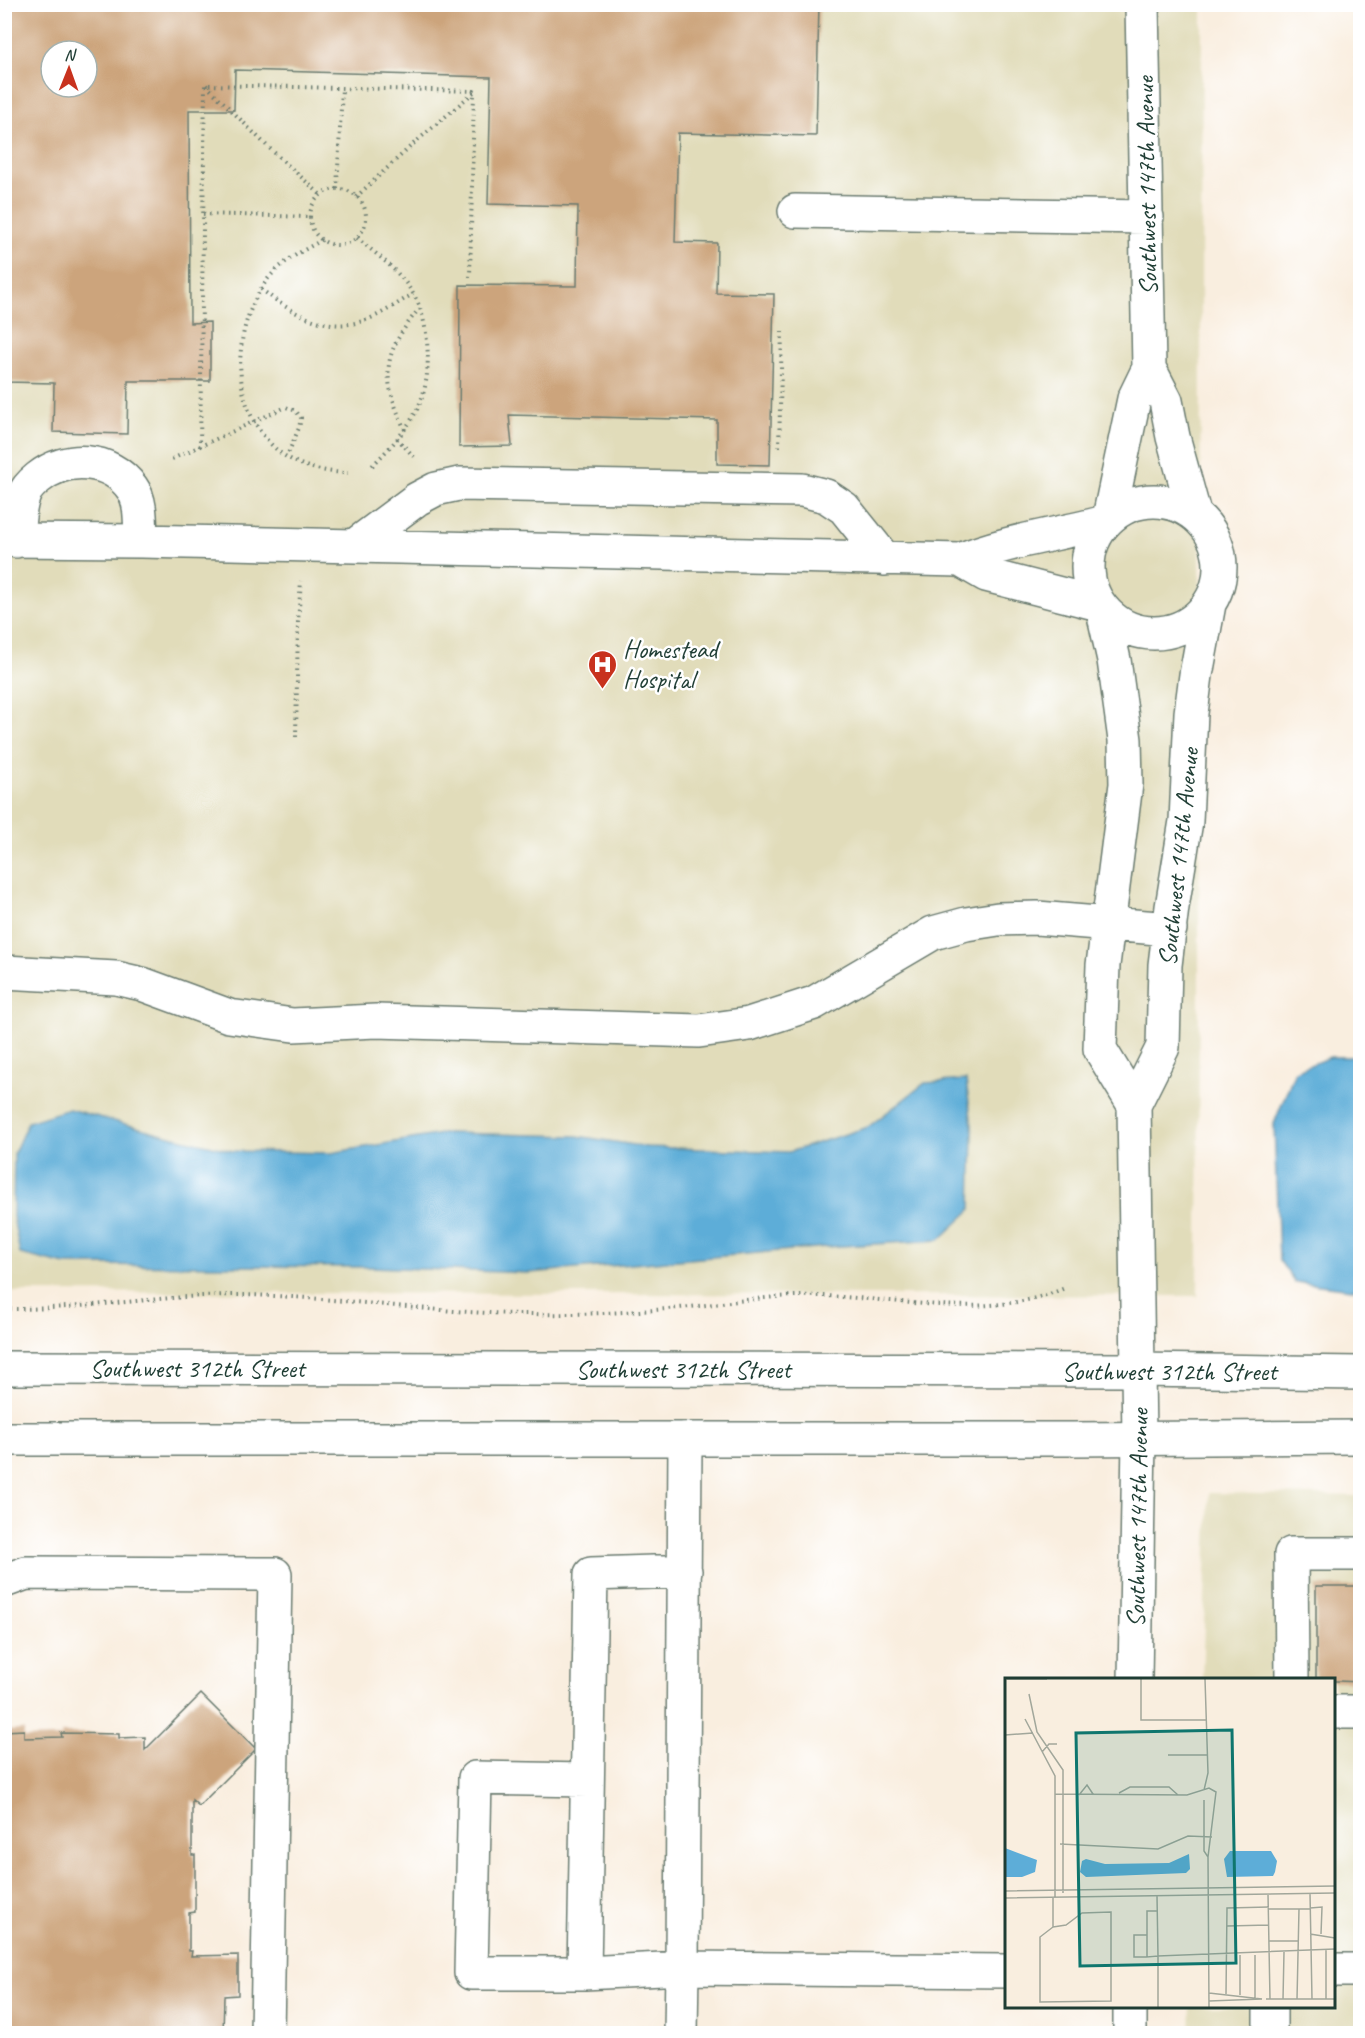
<svg xmlns="http://www.w3.org/2000/svg" width="1365" height="2038" viewBox="0 0 1365 2038" font-family="Caveat,sans-serif">
<style>
.built{fill:#e1dcba;fill-rule:evenodd}
.water{fill:#5dadd8;stroke:#3e7586;stroke-width:1.5}
.building{fill:#cca47b;fill-rule:evenodd}
.lines{fill:none;stroke-linecap:round;stroke-linejoin:round}
.minor-casing{stroke:#6b7b70;stroke-width:36}
.major-casing{stroke:#6b7b70;stroke-width:36}
.path{stroke:#6b7b70;stroke-width:4;stroke-dasharray:1.5 4.5;stroke-linecap:butt}
.minor{stroke:#fff;stroke-width:33}
.major{stroke:#fff;stroke-width:33}
.labels{text-anchor:middle;stroke-width:5;stroke-linejoin:round;paint-order:stroke}
.street-label{font-size:26px;fill:#1f3d34;stroke:#fff}
.poi-label{font-size:26px;fill:#1f3d34;stroke:#fff;text-anchor:start}
.inset-road{fill:none;stroke:#a2a79b;stroke-width:1.5}
.view{fill:#0f766e;fill-opacity:0.15;stroke:#0f766e;stroke-width:3}
.inset-edge{fill:none;stroke:#1f3d34;stroke-width:3}
</style>
<rect width="100%" height="100%" fill="#fff"/>
<filter id="ink" filterUnits="userSpaceOnUse"><feTurbulence type="fractalNoise" baseFrequency=".0167" numOctaves="2"/><feDisplacementMap in="SourceGraphic" scale="12" xChannelSelector="R" yChannelSelector="G"/><feConvolveMatrix kernelMatrix="1 2 1 2 8 2 1 2 1" color-interpolation-filters="sRGB"/></filter>
<filter id="wash" filterUnits="userSpaceOnUse"><feTurbulence type="fractalNoise" baseFrequency=".008" numOctaves="4" result="noise"/><feDisplacementMap in="SourceGraphic" scale="24" xChannelSelector="R" yChannelSelector="G"/><feGaussianBlur stdDeviation="1.35" result="paint"/><feColorMatrix in="noise" values="0 0 0 0 0 0 0 0 0 0 0 0 0 0 0 0 0 1.4 0 .05"/><feComposite in="paint" operator="in"/></filter>
<g filter="url(#wash)">
<rect width="100%" height="100%" fill="#f9eedf"/>
<path class="built" d="M 5,5 L 1202,5 L 1198,1296 L 5,1292 ZM 51,51 L 87,51 L 87,87 L 51,87 Z
M 1209,1493 L 1360,1496 L 1360,2033 L 1190,2034 L 1191,2007 L 1334,2006 L 1334,1680 L 1202,1679 Z"/>
<path class="water" d="M 1330,1057 L 1360,1057 L 1360,1290 L 1295,1282 L 1279,1260 L 1274,1124 L 1295,1071 Z
M 966,1080 L 973,1133 L 971,1210 L 939,1240 L 826,1247 L 529,1273 L 371,1267 L 66,1265 L 20,1254 L 13,1217 L 14,1153 L 28,1122 L 69,1109 L 174,1137 L 233,1151 L 331,1153 L 447,1133 L 577,1136 L 647,1147 L 789,1152 L 868,1127 L 925,1083 Z"/>
<g id="blocks">
<path class="building" d="M 4,4 L 819,4 L 816,136 L 678,133 L 675,242 L 717,243 L 716,293 L 774,294 L 770,465 L 717,464 L 717,420 L 509,415 L 512,446 L 459,447 L 460,285 L 577,286 L 578,206 L 488,204 L 491,77 L 235,70 L 234,110 L 189,110 L 190,323 L 210,322 L 210,381 L 128,381 L 127,434 L 53,432 L 54,383 L 5,382 L 9,182 L 4,182 L 4,110 L 11,110 L 11,102 L 4,85 ZM 51,51 L 87,51 L 87,87 L 51,87 Z
M 1316,1586 L 1360,1586 L 1360,1682 L 1316,1680 Z
M 201,1694 L 256,1749 L 199,1806 L 192,1800 L 192,1855 L 195,1855 L 195,1912 L 189,1913 L 189,1951 L 192,1951 L 191,1956 L 238,1955 L 238,1995 L 224,1996 L 223,2034 L 4,2034 L 4,1731 L 24,1730 L 24,1738 L 62,1737 L 61,1733 L 119,1734 L 119,1738 L 145,1737 L 145,1750 Z"/>
</g>
</g>
<g filter="url(#ink)">
<use href="#blocks" fill-opacity="0" stroke="#6b7b70" stroke-width="1.5"/>
<g class="lines">
<defs>
<path id="minor" d="M 1142,4 L 1149,368 L 1166,401 L 1173,437 L 1194,513
M 795,211 L 1147,217
M1088 567a66 66 0 1 1 132 0a66 66 0 1 1-132 0Z
M 1109,518 L 1134,399 L 1149,368
M 4,540 L 141,541 L 960,560 C 1006,541 1057,535 1105,522
M 16,541 C 19,526 18,508 24,495 C 26,489 33,482 38,478 C 66,455 110,457 132,488 C 142,502 140,524 141,541
M 354,546 L 417,499 L 436,489 L 459,484 L 802,490 L 826,496 L 844,508 L 885,559
M 960,560 L 986,575 L 1099,604
M 1103,611 L 1114,660 L 1125,740 L 1126,784 L 1103,965 L 1100,1049 L 1134,1105
M 4,972 L 116,978 L 142,984 L 229,1016 L 293,1025 L 376,1021 L 699,1031 L 749,1024 L 814,1003 L 933,933 L 966,924 L 998,919 L 1037,918 L 1170,929
M 685,1439 L 682,1968 L 1006,1971
M 4,1581 L 26,1573 L 275,1574 L 267,2034
M 1135,1680 L 1139,1438 L 1134,1105 L 1163,1047 L 1165,965 L 1172,907 L 1186,821 L 1191,713 L 1196,675 L 1209,604
M 1292,1680 L 1291,1554 L 1360,1554
M 1334,1712 L 1360,1712
M 1334,1970 L 1360,1970
M 584,1973 L 471,1973 L 475,1778 L 587,1780
M 681,2034 L 682,1968 L 584,1973 L 591,1574 L 685,1571
M 1130,2034 L 1130,2006
M 1270,2034 L 1270,2006"/>
<path id="major" d="M 4,1368 L 1138,1370 L 1360,1373
M 4,1439 L 1072,1439 L 1360,1437"/>
</defs>
<use href="#minor" class="minor-casing"/>
<use href="#major" class="major-casing"/>
<path class="path" d="M 206,85 L 268,147 L 321,195
M 337,189 L 342,88
M310 217a28 28 0 1 1 56 0a28 28 0 1 1-56 0Z
M 356,197 L 411,146 L 474,92
M 203,214 L 310,217
M 357,238 C 375,253 397,269 410,289 C 421,304 425,323 427,341 C 432,402 412,425 371,467
M 322,240 C 302,251 281,262 267,280 C 233,326 229,399 269,442 C 289,465 319,472 348,473
M 261,289 C 288,311 323,332 359,322 C 379,317 396,304 413,294
M 405,430 C 381,376 381,355 419,309
M 397,438 L 414,457
M 200,447 L 205,85 L 474,91 L 470,277
M 779,447 L 782,332
M 172,459 L 286,407 L 296,411 L 301,418 L 299,428 L 287,456
M 296,737 L 298,622 L 301,581
M 4,1309 C 83,1310 161,1295 240,1295 C 337,1296 432,1314 529,1314 C 583,1315 636,1312 690,1307 C 725,1303 761,1297 797,1296 C 886,1293 983,1325 1067,1287"/>
<use href="#minor" class="minor"/>
<use href="#major" class="major"/>
</g>
</g>
<defs>
<symbol id="hospital-pin" viewBox="-11 -11 22 30"><path d="M0 17L-7.5 6A9.5 9.5 0 1 1 7.5 6Z" fill="#c8321e" stroke="#fff"/><path d="M-5-5h3v3.5h4V-5h3V5h-3V1.5h-4V5h-3Z" fill="#fff"/></symbol>
</defs>
<g fill-rule="evenodd">
<use href="#hospital-pin" x="586" y="648" width="33" height="45"/>
</g>
<g class="labels">
<g class="street-label">
<text transform="translate(1146 186) rotate(-91)" y="9">Southwest 147th Avenue</text>
<text transform="translate(1178 857) rotate(-84)" y="9">Southwest 147th Avenue</text>
<text x="197" y="1377">Southwest 312th Street</text>
<text x="683" y="1378">Southwest 312th Street</text>
<text x="1169" y="1380">Southwest 312th Street</text>
<text transform="translate(1137 1518) rotate(-89)" y="9">Southwest 147th Avenue</text>
</g>
<g class="poi-label">
<text x="623" y="658">Homestead<tspan x="623" dy="30">Hospital</tspan></text>
</g>
</g>
<g transform="translate(1005 1678)">
<rect width="330" height="330" fill="#f9eedf"/>
<path d="M 0,170 L 32,182 L 30,194 L 17,199 L 0,199 ZM 225,173 L 266,173 L 272,183 L 270,194 L 268,198 L 222,199 L 219,181 ZM 184,176 L 185,191 L 181,195 L 81,199 L 75,194 L 77,183 L 81,181 L 100,186 L 164,185 Z" fill="#5dadd8"/>
<path class="inset-road" d="M 2,1 L 42,1M 136,1 L 136,42 L 201,42M 24,16 L 32,54 L 58,92 L 58,215M 20,41 L 50,98 L 50,220M 0,57 L 28,55M 37,74 L 44,66 L 52,66M 163,77 L 203,77M 199,112 L 203,95 L 200,1M 114,115 L 125,109 L 164,109 L 173,117M 50,116 L 182,117 L 204,110 L 211,114 L 203,179 L 204,329M 74,117 L 82,107 L 88,116M 199,122 L 199,173 L 203,179M 55,166 L 153,171 L 183,158 L 207,159M 0,213 L 330,208M 305,215 L 307,321M 263,216 L 265,321M 152,218 L 153,278 L 330,271M 0,220 L 330,215M 48,220 L 48,249 L 35,259 L 35,324 L 106,323 L 106,234 L 77,235 L 61,247 L 48,249M 305,230 L 317,229 L 316,256M 264,231 L 305,231M 153,233 L 142,233 L 142,279 L 153,278 L 153,329M 222,248 L 264,247M 305,256 L 330,260M 142,257 L 129,257 L 129,279 L 142,279M 264,263 L 293,263M 321,271 L 321,321M 235,277 L 235,317M 204,315 L 257,321 L 204,323M 221,316 L 222,230 L 264,229M 250,320 L 250,277M 261,321 L 330,321M 278,321 L 279,274M 292,321 L 294,231"/>
<path class="view" d="M 227,52 L 231,285 L 75,288 L 71,55 Z"/>
<rect width="330" height="330" class="inset-edge"/>
</g>
<rect width="1365" height="2038" fill="none" stroke="#fff" stroke-width="24"/>
<g transform="translate(69 69) rotate(1)"><circle r="28" fill="#ffffff" stroke="#a5b1ae" stroke-width="1.5"/>
<path d="M0-4.5L10 22L0 15L-10 22Z" fill="#c8321e"/>
<text y="-9" font-size="16" font-weight="bold" text-anchor="middle" fill="#1f3d34">N</text>
</g>
</svg>
